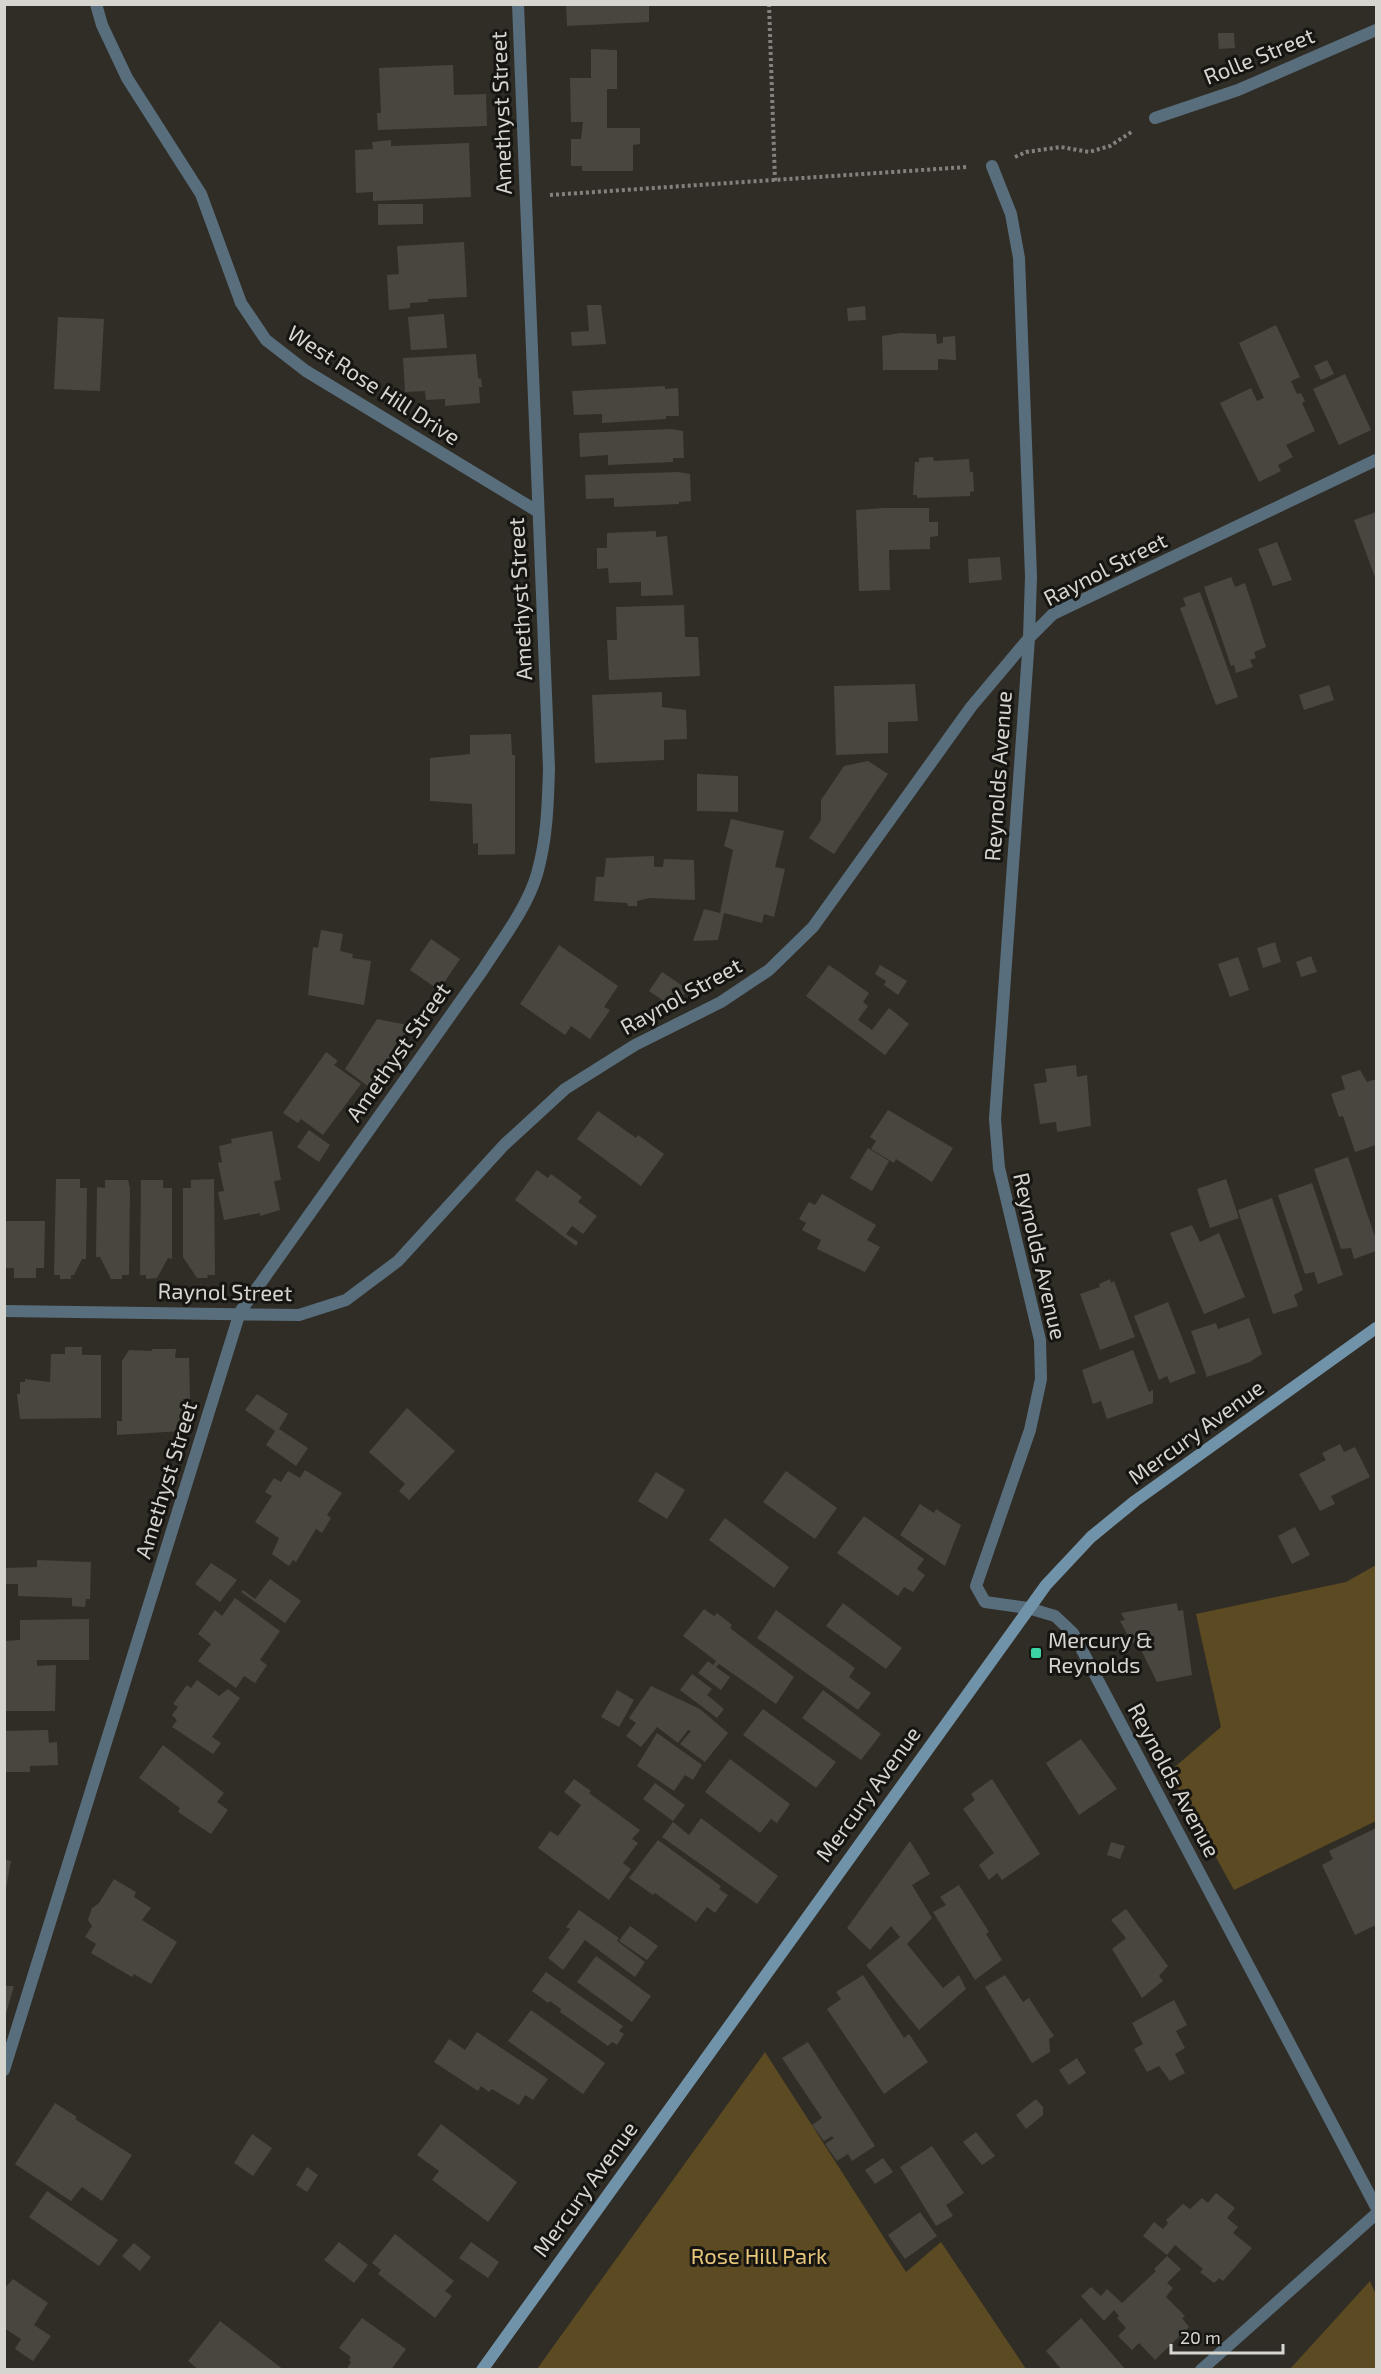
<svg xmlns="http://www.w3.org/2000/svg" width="1381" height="2374" viewBox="0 0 1381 2374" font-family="'Exo 2',sans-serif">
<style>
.green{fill:#5b4a22}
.building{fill:#49463f}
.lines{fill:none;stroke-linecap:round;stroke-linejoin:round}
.path{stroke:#83817b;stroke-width:4;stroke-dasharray:3 3;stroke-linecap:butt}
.street{stroke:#596e7c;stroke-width:12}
.secondary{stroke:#7193a9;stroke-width:12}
.poi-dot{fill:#3cd4a4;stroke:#171512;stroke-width:2}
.labels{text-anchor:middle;stroke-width:6;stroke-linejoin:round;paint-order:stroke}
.street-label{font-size:22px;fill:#d6d5d0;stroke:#171512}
.poi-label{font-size:22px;fill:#d6d5d0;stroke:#171512;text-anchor:start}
.park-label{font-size:22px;fill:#e7c679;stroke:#171512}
</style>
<rect width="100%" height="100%" fill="#302d26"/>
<path class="green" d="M 1376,1565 L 1376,1821 L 1234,1890 L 1169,1772 L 1221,1727 L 1196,1614 L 1346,1582 Z
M 765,2052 L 906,2272 L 941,2242 L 1026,2369 L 537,2369 Z
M 1370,2281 L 1376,2295 L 1376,2369 L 1290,2369 Z"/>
<path class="building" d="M 566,5 L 649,5 L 649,22 L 567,26 Z
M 1218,33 L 1234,33 L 1235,48 L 1219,49 Z
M 591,49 L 617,50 L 617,89 L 607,89 L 607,128 L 640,128 L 640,144 L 633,145 L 633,171 L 582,171 L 582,166 L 571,166 L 571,139 L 581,139 L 583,122 L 571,122 L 570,78 L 591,78 Z
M 453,65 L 454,95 L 486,94 L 487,126 L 378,130 L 377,113 L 381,113 L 379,68 Z
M 391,140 L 391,146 L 469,143 L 471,197 L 373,201 L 373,192 L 356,193 L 355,150 L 373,149 L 372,142 Z
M 378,204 L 423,204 L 423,224 L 378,225 Z
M 464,242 L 467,297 L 428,299 L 428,302 L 410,303 L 410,308 L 389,310 L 387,275 L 399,274 L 397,246 Z
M 587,305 L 601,305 L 606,344 L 572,346 L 571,332 L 589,331 Z
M 865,306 L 866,320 L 848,321 L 847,308 Z
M 444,314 L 447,348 L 411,350 L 408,317 Z
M 58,317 L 104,319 L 100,391 L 54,389 Z
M 1276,325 L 1300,377 L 1291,381 L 1297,394 L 1301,393 L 1305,401 L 1302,403 L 1315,431 L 1286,445 L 1293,457 L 1278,465 L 1281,471 L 1259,482 L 1220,403 L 1251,388 L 1257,401 L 1264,398 L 1239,343 Z
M 900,333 L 936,334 L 937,344 L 943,343 L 943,337 L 955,336 L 956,360 L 938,359 L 938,370 L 883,370 L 882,336 Z
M 476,354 L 478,378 L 481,379 L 482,387 L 479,387 L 480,403 L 445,406 L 445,399 L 426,400 L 425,391 L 405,392 L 403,358 Z
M 1327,360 L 1334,374 L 1321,380 L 1314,366 Z
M 1345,374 L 1371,430 L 1339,445 L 1313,389 Z
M 665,386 L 665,389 L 678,388 L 679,416 L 666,416 L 666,419 L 602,423 L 602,414 L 574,415 L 572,391 Z
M 671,429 L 683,431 L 684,458 L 673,458 L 673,462 L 608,465 L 608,455 L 580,457 L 579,433 Z
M 933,457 L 934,461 L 969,459 L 970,472 L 973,472 L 974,491 L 970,492 L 970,496 L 917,498 L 917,495 L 913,495 L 915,462 L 919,462 L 919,458 Z
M 678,472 L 690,474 L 691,501 L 679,502 L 679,504 L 614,507 L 614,498 L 586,499 L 585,475 Z
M 884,508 L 929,508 L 929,522 L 938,522 L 938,536 L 930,537 L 930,549 L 889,550 L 890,590 L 859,591 L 856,510 Z
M 1376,512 L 1376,580 L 1354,520 Z
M 656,531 L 656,537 L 667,536 L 673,595 L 641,596 L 641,582 L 609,583 L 608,568 L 597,569 L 597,548 L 607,548 L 607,533 Z
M 1277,542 L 1292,580 L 1273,586 L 1258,549 Z
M 1000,557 L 1002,580 L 969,583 L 968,559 Z
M 1231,577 L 1235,587 L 1245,583 L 1266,647 L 1254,652 L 1256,658 L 1250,660 L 1253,667 L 1236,673 L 1234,665 L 1231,666 L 1204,587 Z
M 1200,592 L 1238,697 L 1216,705 L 1180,608 L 1186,606 L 1183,598 Z
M 684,605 L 685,637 L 698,637 L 700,676 L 609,680 L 607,640 L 617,640 L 616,607 Z
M 915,684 L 918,721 L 888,722 L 888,753 L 836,755 L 834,686 Z
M 1329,685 L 1334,700 L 1304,710 L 1299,695 Z
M 662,692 L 662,707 L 686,710 L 687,739 L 664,740 L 664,760 L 595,763 L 592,695 Z
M 511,734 L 512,755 L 515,755 L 515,854 L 478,855 L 478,843 L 473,844 L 472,804 L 430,801 L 430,758 L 470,754 L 470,735 Z
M 868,761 L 888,774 L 834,854 L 809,838 L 821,820 L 821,800 L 844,766 Z
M 697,774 L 738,776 L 738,812 L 697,811 Z
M 731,819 L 784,831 L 775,867 L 785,869 L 774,917 L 764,914 L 762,923 L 724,913 L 718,940 L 693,941 L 704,909 L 720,913 L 733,850 L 724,846 Z
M 654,856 L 654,867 L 663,867 L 664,859 L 694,860 L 695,900 L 650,898 L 637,901 L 637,906 L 628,906 L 627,903 L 594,901 L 596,877 L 604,877 L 606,858 Z
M 321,930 L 343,934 L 340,951 L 353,954 L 352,958 L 371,961 L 364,1005 L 308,995 L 313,947 L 318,948 Z
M 431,939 L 460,959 L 439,990 L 410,970 Z
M 1275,942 L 1281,962 L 1263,968 L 1257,948 Z
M 559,945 L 618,986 L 604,1007 L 610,1010 L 590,1039 L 571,1026 L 565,1035 L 520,1004 Z
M 1311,956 L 1317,972 L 1301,977 L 1296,962 Z
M 1238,957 L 1249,990 L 1230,997 L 1218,964 Z
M 829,965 L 869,993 L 863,1002 L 868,1006 L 858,1020 L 872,1030 L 889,1008 L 909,1024 L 885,1055 L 806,996 Z
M 880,965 L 907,981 L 898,995 L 884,985 L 886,981 L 875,974 Z
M 662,972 L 690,991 L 668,1004 L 649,991 Z
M 377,1019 L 412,1026 L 369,1087 L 345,1069 Z
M 326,1052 L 338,1061 L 334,1065 L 361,1084 L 323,1135 L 301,1119 L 298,1123 L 283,1113 Z
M 1076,1065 L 1077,1077 L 1087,1075 L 1091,1126 L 1057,1132 L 1056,1122 L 1040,1124 L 1034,1084 L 1047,1082 L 1045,1069 Z
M 1360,1070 L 1367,1082 L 1376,1079 L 1376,1145 L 1355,1152 L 1343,1116 L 1339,1117 L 1331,1094 L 1345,1089 L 1341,1076 Z
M 888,1110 L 953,1148 L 932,1182 L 896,1159 L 894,1163 L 871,1149 L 876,1141 L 870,1137 Z
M 598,1111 L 636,1138 L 638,1135 L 664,1154 L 641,1186 L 577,1139 Z
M 309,1130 L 330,1145 L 319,1162 L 297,1147 Z
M 272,1131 L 281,1180 L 274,1181 L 280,1210 L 260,1216 L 260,1213 L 224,1220 L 218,1192 L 224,1191 L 218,1163 L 222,1162 L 219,1146 L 232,1143 L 231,1139 Z
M 868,1148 L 889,1161 L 872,1191 L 850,1178 Z
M 1348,1157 L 1376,1240 L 1376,1251 L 1354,1259 L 1351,1248 L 1341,1249 L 1314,1169 Z
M 537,1170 L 548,1178 L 551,1174 L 582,1197 L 578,1202 L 597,1216 L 583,1234 L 572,1226 L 566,1234 L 578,1242 L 576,1246 L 515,1200 Z
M 56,1179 L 80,1179 L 80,1188 L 87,1188 L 86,1259 L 82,1259 L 74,1275 L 71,1275 L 71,1279 L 60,1279 L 60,1275 L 54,1275 Z
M 214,1179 L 215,1275 L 207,1275 L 208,1278 L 197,1278 L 183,1257 L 183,1188 L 191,1188 L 191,1180 Z
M 1226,1179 L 1239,1218 L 1210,1228 L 1197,1189 Z
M 105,1180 L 128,1180 L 130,1188 L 129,1275 L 122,1275 L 122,1279 L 111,1279 L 100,1257 L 96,1257 L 97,1187 L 105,1188 Z
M 141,1180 L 163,1180 L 163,1188 L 172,1188 L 172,1259 L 168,1258 L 157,1278 L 146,1279 L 146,1275 L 140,1275 Z
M 1312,1183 L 1343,1275 L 1318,1284 L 1314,1272 L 1305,1274 L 1278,1195 Z
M 822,1194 L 876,1225 L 867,1240 L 880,1247 L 865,1272 L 817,1249 L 821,1240 L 802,1230 L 806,1223 L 799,1219 L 809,1202 L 815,1205 Z
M 1272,1198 L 1303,1290 L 1294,1295 L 1298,1306 L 1273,1314 L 1238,1210 Z
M 4,1221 L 45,1221 L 44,1268 L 36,1268 L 36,1278 L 14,1278 L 14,1268 L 4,1268 Z
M 1192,1225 L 1200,1242 L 1219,1233 L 1245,1297 L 1204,1314 L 1170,1233 Z
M 1110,1279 L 1111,1283 L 1114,1281 L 1135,1337 L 1100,1350 L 1080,1294 L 1100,1287 L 1099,1284 Z
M 1168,1302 L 1196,1373 L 1170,1383 L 1167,1376 L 1159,1380 L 1134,1316 Z
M 1249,1318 L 1262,1354 L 1250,1362 L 1207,1377 L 1191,1331 L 1216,1323 L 1218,1329 Z
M 65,1347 L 82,1347 L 82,1355 L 101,1355 L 101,1418 L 20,1419 L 17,1394 L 20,1394 L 20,1382 L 25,1382 L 25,1379 L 50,1382 L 51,1354 L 65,1354 Z
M 152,1349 L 176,1349 L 175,1358 L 189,1358 L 190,1399 L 183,1399 L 182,1431 L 117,1435 L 117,1421 L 122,1421 L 122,1361 L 129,1350 L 152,1351 Z
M 1133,1350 L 1149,1392 L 1153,1390 L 1153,1403 L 1107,1419 L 1101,1401 L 1093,1404 L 1082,1370 Z
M 257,1394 L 288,1414 L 279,1429 L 308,1448 L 296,1466 L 266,1445 L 275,1431 L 245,1410 Z
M 407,1408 L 455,1451 L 409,1500 L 399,1491 L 405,1484 L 369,1452 Z
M 1340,1444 L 1344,1452 L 1355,1447 L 1370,1477 L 1331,1496 L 1335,1504 L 1320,1511 L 1299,1474 L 1326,1460 L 1322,1453 Z
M 305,1470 L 342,1493 L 327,1515 L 331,1518 L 322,1533 L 316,1529 L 296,1562 L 293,1560 L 289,1566 L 272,1554 L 279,1538 L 255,1522 L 272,1496 L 265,1492 L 274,1478 L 281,1482 L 288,1471 L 300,1478 Z
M 786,1471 L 837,1508 L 815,1539 L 763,1502 Z
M 656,1472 L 685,1490 L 667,1519 L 638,1501 Z
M 920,1504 L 934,1513 L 936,1509 L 961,1525 L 945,1566 L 900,1535 Z
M 864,1516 L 924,1559 L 917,1569 L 925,1575 L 913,1592 L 904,1587 L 898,1596 L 837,1553 Z
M 725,1518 L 789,1567 L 774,1588 L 709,1540 Z
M 1295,1527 L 1310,1555 L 1292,1564 L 1278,1536 Z
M 37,1560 L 91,1562 L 90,1599 L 86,1599 L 85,1607 L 72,1606 L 72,1598 L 18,1596 L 18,1584 L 4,1584 L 4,1568 L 37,1567 Z
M 211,1563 L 237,1580 L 220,1602 L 195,1584 Z
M 270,1579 L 301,1601 L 285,1623 L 241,1592 L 243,1590 L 255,1599 Z
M 235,1598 L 280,1631 L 260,1660 L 267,1665 L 255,1683 L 244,1676 L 236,1688 L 198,1661 L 211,1644 L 198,1634 L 215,1610 L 222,1616 Z
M 843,1603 L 902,1648 L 886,1669 L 826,1626 Z
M 1177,1603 L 1178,1611 L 1183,1610 L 1192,1675 L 1157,1682 L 1137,1642 L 1132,1643 L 1120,1621 L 1125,1620 L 1121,1613 Z
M 704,1609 L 714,1616 L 717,1613 L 732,1625 L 730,1628 L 794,1677 L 776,1704 L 719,1664 L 716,1667 L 730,1677 L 721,1690 L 698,1673 L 708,1661 L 713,1665 L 716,1661 L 683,1636 Z
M 776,1610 L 855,1668 L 849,1677 L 871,1693 L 858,1710 L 757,1638 Z
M 89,1619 L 89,1660 L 37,1660 L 37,1666 L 56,1665 L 55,1711 L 4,1711 L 4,1641 L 20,1640 L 20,1620 Z
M 692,1674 L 712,1689 L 707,1695 L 724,1709 L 717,1718 L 680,1690 Z
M 197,1680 L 219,1696 L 228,1689 L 240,1698 L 212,1737 L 221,1743 L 213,1754 L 172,1727 L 177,1720 L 172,1715 L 178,1707 L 173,1704 L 187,1685 L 191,1688 Z
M 651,1686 L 700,1709 L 728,1733 L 705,1762 L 680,1744 L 691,1731 L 688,1730 L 678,1743 L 657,1727 L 641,1747 L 626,1736 L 636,1723 L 629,1718 Z
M 617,1690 L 634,1700 L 619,1727 L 601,1717 Z
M 823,1690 L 881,1734 L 861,1760 L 802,1718 Z
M 763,1709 L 836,1762 L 816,1788 L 743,1735 Z
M 48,1730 L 49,1743 L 57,1742 L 58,1765 L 30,1766 L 30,1772 L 4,1772 L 4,1731 Z
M 657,1733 L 702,1765 L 693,1780 L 685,1775 L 674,1791 L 637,1766 Z
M 1081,1739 L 1117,1789 L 1079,1815 L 1046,1763 Z
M 163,1745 L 224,1793 L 217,1802 L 228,1810 L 211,1834 L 178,1812 L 180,1808 L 139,1778 Z
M 730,1759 L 790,1804 L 777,1823 L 771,1819 L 760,1833 L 705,1792 Z
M 574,1779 L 591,1791 L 589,1793 L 640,1830 L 632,1839 L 638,1843 L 623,1863 L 631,1869 L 609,1900 L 538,1848 L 550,1831 L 558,1836 L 581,1805 L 564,1792 Z
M 992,1779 L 1040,1854 L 1002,1880 L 997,1873 L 989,1880 L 979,1865 L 994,1853 L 963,1809 L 975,1800 L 971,1794 Z
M 655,1783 L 685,1805 L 673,1821 L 643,1799 Z
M 701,1818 L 778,1876 L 757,1904 L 662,1837 L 673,1822 L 689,1835 Z
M 1376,1828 L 1376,1925 L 1355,1935 L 1322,1865 L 1333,1859 L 1329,1851 Z
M 658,1840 L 721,1886 L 719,1889 L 728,1895 L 715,1913 L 707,1907 L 696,1922 L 655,1893 L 653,1895 L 629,1878 Z
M 910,1841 L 930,1874 L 912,1885 L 932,1918 L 907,1944 L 943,1988 L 959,1975 L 966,1989 L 919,2030 L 866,1965 L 900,1937 L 891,1926 L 870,1950 L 847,1928 Z
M 1111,1842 L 1125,1846 L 1120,1859 L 1107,1855 Z
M 4,1859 L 11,1861 L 6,1888 L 4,1888 Z
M 114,1879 L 136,1892 L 134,1897 L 151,1908 L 142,1920 L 177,1942 L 151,1984 L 134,1974 L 132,1977 L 91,1953 L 96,1944 L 85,1937 L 92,1926 L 88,1920 L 92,1908 L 99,1903 Z
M 959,1885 L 989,1932 L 986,1934 L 1002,1960 L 975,1980 L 933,1912 L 946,1905 L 940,1897 Z
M 1126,1909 L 1168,1966 L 1159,1976 L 1163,1981 L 1142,1998 L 1112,1949 L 1126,1938 L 1111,1920 Z
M 579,1910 L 619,1938 L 617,1941 L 645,1962 L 635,1977 L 585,1940 L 563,1970 L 548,1958 L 570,1929 L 566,1927 Z
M 630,1926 L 658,1946 L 647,1960 L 619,1941 Z
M 596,1956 L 651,1996 L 632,2022 L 577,1982 Z
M 546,1972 L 623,2026 L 619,2031 L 624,2034 L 617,2045 L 612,2042 L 608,2046 L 560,2012 L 561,2009 L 550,2001 L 548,2003 L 532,1991 Z
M 863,1975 L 904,2038 L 909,2034 L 928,2062 L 884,2094 L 827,2009 L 841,1999 L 836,1992 Z
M 1005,1975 L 1023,2002 L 1029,1998 L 1054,2036 L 1049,2039 L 1050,2052 L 1032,2063 L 985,1987 Z
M 4,1986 L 14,1986 L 5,2017 L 4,2017 Z
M 1174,2000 L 1187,2025 L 1176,2031 L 1185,2048 L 1175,2054 L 1185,2073 L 1170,2081 L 1159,2066 L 1147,2072 L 1134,2049 L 1143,2044 L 1132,2023 Z
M 531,2010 L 605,2063 L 583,2094 L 508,2041 Z
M 477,2032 L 548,2079 L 533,2100 L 525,2095 L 519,2105 L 492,2089 L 489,2092 L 481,2086 L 478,2091 L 434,2062 L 449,2039 L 465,2050 Z
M 808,2042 L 875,2146 L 852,2161 L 848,2154 L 837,2161 L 825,2144 L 834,2138 L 832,2136 L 824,2141 L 812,2125 L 822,2118 L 782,2058 Z
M 1077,2058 L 1086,2073 L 1069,2085 L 1059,2070 Z
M 1036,2099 L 1043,2107 L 1043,2115 L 1026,2129 L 1016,2115 Z
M 55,2103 L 77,2117 L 75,2119 L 132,2155 L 102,2201 L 82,2187 L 71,2201 L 15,2164 Z
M 441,2124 L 517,2182 L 488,2222 L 432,2180 L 439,2171 L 417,2155 Z
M 976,2132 L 995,2156 L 982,2165 L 963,2142 Z
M 252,2134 L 272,2148 L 253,2176 L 234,2163 Z
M 932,2146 L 964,2193 L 946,2205 L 953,2216 L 936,2226 L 900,2167 Z
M 883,2158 L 893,2172 L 875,2184 L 865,2170 Z
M 307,2167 L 318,2175 L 307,2192 L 296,2185 Z
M 47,2191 L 118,2240 L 99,2266 L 29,2217 Z
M 1216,2193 L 1235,2208 L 1227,2218 L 1238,2227 L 1233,2233 L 1252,2248 L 1223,2281 L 1219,2278 L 1214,2283 L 1200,2272 L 1203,2269 L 1175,2245 L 1167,2255 L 1143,2236 L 1154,2222 L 1163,2229 L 1168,2223 L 1166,2220 L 1183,2204 L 1190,2209 L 1202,2198 L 1208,2203 Z
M 920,2212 L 937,2236 L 905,2259 L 888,2235 Z
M 395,2234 L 454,2281 L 445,2291 L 452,2296 L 435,2318 L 378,2274 L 381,2270 L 372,2263 Z
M 339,2242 L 368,2265 L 354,2283 L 324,2260 Z
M 471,2242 L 499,2262 L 488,2278 L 459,2258 Z
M 134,2243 L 151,2257 L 140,2271 L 122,2256 Z
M 1167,2256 L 1181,2269 L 1167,2283 L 1173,2288 L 1166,2297 L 1185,2316 L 1182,2318 L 1189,2327 L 1155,2360 L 1139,2343 L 1132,2350 L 1118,2336 L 1126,2328 L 1117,2318 L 1119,2316 L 1114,2310 L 1104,2321 L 1081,2296 L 1091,2287 L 1101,2296 L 1107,2289 L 1122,2303 L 1156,2271 L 1154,2269 Z
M 13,2279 L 48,2303 L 34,2325 L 51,2336 L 33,2361 L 15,2349 L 21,2339 L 4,2328 L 4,2289 Z
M 362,2318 L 406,2349 L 391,2370 L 346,2370 L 351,2362 L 349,2360 L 351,2357 L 339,2348 Z
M 1081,2318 L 1126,2370 L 1062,2370 L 1046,2351 Z
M 220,2321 L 284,2370 L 199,2370 L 188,2361 Z"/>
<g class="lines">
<path class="path" d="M 769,4 L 775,181
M 1015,157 L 1026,152 L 1061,147 L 1089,152 L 1110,146 L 1133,131
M 550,195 L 967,167"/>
<path class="street" d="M 96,4 L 102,25 L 127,78 L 201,194 L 241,303 L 266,340 L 306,371 L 537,511
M 1155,118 L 1238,90 L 1376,30
M 992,166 L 1011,214 L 1019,258 L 1031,576 L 1029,638 L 995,1119 L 999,1168 L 1040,1340 L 1041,1379 L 1030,1430 L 976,1586 L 985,1602 L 1028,1608 L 1055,1616 L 1073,1633 L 1376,2207
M 4,1311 L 299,1315 L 346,1300 L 398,1261 L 504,1145 L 565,1089 L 635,1045 L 721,1002 L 769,970 L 813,927 L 971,707 L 1029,638 L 1053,614 L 1376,460
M 4,2070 L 240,1312 L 482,971 C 501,941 527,908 537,874 C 547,839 548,804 549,768 L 518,4
M 1201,2370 L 1376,2214"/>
<path class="secondary" d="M 482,2370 L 1046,1585 L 1091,1537 L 1135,1501 L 1376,1328"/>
</g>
<rect class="poi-dot" x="1030" y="1647" width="12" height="12" rx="3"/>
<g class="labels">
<g class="street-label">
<text transform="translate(1259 56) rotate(-22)" y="8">Rolle Street</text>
<text transform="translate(501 113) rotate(-92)" y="8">Amethyst Street</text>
<text transform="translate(374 385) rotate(33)" y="8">West Rose Hill Drive</text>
<text transform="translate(1105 569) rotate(-27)" y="8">Raynol Street</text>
<text transform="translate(520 599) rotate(-93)" y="8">Amethyst Street</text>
<text transform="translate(998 776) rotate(-86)" y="8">Reynolds Avenue</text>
<text transform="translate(681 996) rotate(-29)" y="8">Raynol Street</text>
<text transform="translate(398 1052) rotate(-55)" y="8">Amethyst Street</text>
<text transform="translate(1040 1256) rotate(77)" y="8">Reynolds Avenue</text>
<text transform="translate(225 1292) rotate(1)" y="8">Raynol Street</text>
<text transform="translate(1196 1432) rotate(-36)" y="8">Mercury Avenue</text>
<text transform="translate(166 1480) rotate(-73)" y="8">Amethyst Street</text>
<text transform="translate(1174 1780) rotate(62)" y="8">Reynolds Avenue</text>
<text transform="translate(868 1794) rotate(-54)" y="8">Mercury Avenue</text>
<text transform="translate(585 2189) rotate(-54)" y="8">Mercury Avenue</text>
</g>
<g class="poi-label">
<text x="1048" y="1648">Mercury &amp;<tspan x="1048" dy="25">Reynolds</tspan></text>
</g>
<g class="park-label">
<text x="759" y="2264">Rose Hill Park</text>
</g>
</g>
<rect width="1381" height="2374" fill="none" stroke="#d6d5d0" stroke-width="12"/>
<path d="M1171 2344v9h112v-9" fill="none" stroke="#d6d5d0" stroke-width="3"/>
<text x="1180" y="2344" font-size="18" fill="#d6d5d0" stroke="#171512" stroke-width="4.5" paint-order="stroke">20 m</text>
</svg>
